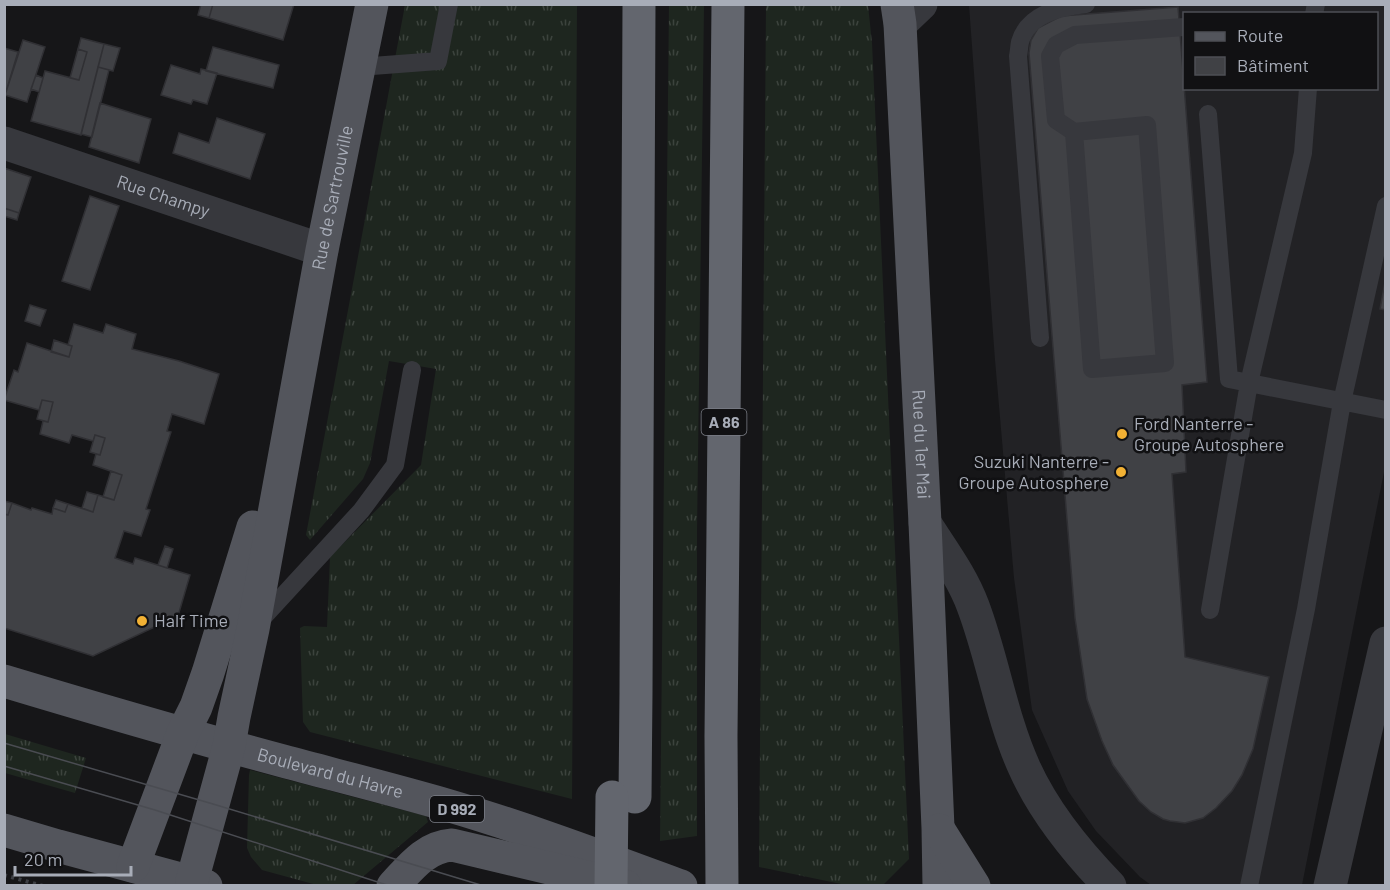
<svg xmlns="http://www.w3.org/2000/svg" width="1390" height="890" viewBox="0 0 1390 890" font-family="Barlow,sans-serif">
<style>
.built{fill:#222225;fill-rule:evenodd}
.grass{fill:url(#grass-tufts)}
.building{fill:#404145;stroke:#303034;stroke-width:1.5}
.lines{fill:none;stroke-linecap:round;stroke-linejoin:round}
.path{stroke:#3d3f44;stroke-width:4;stroke-dasharray:3 4.5;stroke-linecap:butt}
.lane{stroke:#37383d;stroke-width:18}
.street{stroke:#37383d;stroke-width:33}
.primary{stroke:#53555c;stroke-width:33}
.highway{stroke:#63666e;stroke-width:33}
.tram{stroke:#4a4c52;stroke-width:1.5}
.highway-bridge{stroke:#63666e;stroke-width:33}
.poi-dot{fill:#f2b134;stroke:#111113;stroke-width:2}
.labels{text-anchor:middle;stroke-width:5;stroke-linejoin:round;paint-order:stroke}
.shield{fill:#111113;stroke:#7b7e86;stroke-width:1.5}
.shield-label{font-size:16px;font-weight:bold;fill:#a8adb8}
.street-label{font-size:18px;fill:#a8adb8;stroke:#111113}
.poi-label{font-size:18px;fill:#a8adb8;stroke:#111113;text-anchor:start}
</style>
<defs>
<pattern id="grass-tufts" width="24" height="20" patternUnits="userSpaceOnUse" patternTransform="scale(1.5)"><rect width="24" height="20" fill="#1e261f"/><path d="M3 7l-1-3M5 7V3M7 7l1-3M15 17l-1-3M17 17v-4M19 17l1-3" fill="none" stroke="#3c433d"/></pattern>
</defs>
<rect width="100%" height="100%" fill="#161618"/>
<path class="built" d="M 969,5 L 1385,5 L 1385,467 L 1302,885 L 1151,885 L 1140,877 L 1096,831 L 1068,791 L 1032,710 L 1014,578 L 995,360 ZM 1184,14 L 1376,14 L 1376,88 L 1184,88 Z"/>
<path class="grass" d="M 669,4 L 704,5 L 697,531 L 697,836 L 660,841 Z
M 405,5 L 577,5 L 572,799 L 310,732 L 303,722 L 300,628 L 304,626 L 327,627 L 330,557 L 421,465 L 436,369 L 389,361 L 370,463 L 363,479 L 310,540 L 306,535 Z
M 766,5 L 868,5 L 872,43 L 909,859 L 883,885 L 846,885 L 759,867 Z
M 5,734 L 86,758 L 75,793 L 5,773 Z
M 250,770 L 426,816 L 428,822 L 353,885 L 317,885 L 262,870 L 251,857 L 247,848 L 249,775 Z"/>
<path class="building" d="M 201,4 L 213,4 L 209,18 L 198,15 Z
M 213,4 L 294,4 L 283,40 L 209,18 Z
M 1178,7 L 1207,382 L 1182,385 L 1186,472 L 1172,474 L 1185,657 L 1269,677 L 1253,749 L 1242,775 L 1232,791 L 1216,808 L 1203,818 L 1185,823 L 1170,821 L 1163,819 L 1151,812 L 1139,801 L 1113,765 L 1102,741 L 1087,699 L 1075,618 L 1029,53 L 1031,40 L 1038,28 L 1061,16 Z
M 81,38 L 104,44 L 81,135 L 31,121 L 45,71 L 79,80 L 87,52 L 78,49 Z
M 23,40 L 45,47 L 27,102 L 5,95 Z
M 104,44 L 120,48 L 113,71 L 98,67 Z
M 213,47 L 279,65 L 273,88 L 206,71 Z
M 4,48 L 18,52 L 5,95 L 4,95 Z
M 78,49 L 87,52 L 79,80 L 70,78 Z
M 171,65 L 200,74 L 201,69 L 217,73 L 207,104 L 193,100 L 191,104 L 161,95 Z
M 98,67 L 109,70 L 92,137 L 81,134 Z
M 36,75 L 43,78 L 39,92 L 31,89 Z
M 100,103 L 151,119 L 139,163 L 89,147 Z
M 217,118 L 265,134 L 250,179 L 173,153 L 179,133 L 209,143 Z
M 4,168 L 31,177 L 19,213 L 4,208 Z
M 90,196 L 119,206 L 90,290 L 62,281 Z
M 4,208 L 19,213 L 17,220 L 4,216 Z
M 1386,277 L 1386,310 L 1380,309 Z
M 30,305 L 46,310 L 40,326 L 25,321 Z
M 74,324 L 103,333 L 106,324 L 136,334 L 132,349 L 179,361 L 219,374 L 204,424 L 172,414 L 167,431 L 171,432 L 146,509 L 150,510 L 141,536 L 124,531 L 115,558 L 133,564 L 135,558 L 190,575 L 178,616 L 93,656 L 4,628 L 4,514 L 8,515 L 12,503 L 31,510 L 32,508 L 52,514 L 53,508 L 65,512 L 68,504 L 93,512 L 98,495 L 114,500 L 122,475 L 93,465 L 96,454 L 100,455 L 105,438 L 95,435 L 93,441 L 72,435 L 69,443 L 40,434 L 43,421 L 48,422 L 53,402 L 42,400 L 39,410 L 4,400 L 14,370 L 18,372 L 27,343 L 69,357 L 72,346 L 68,345 Z
M 54,340 L 72,346 L 69,357 L 51,352 Z
M 42,400 L 53,402 L 48,422 L 37,419 Z
M 95,435 L 105,438 L 100,455 L 90,452 Z
M 111,471 L 122,475 L 114,500 L 103,497 Z
M 87,492 L 98,495 L 93,512 L 82,508 Z
M 56,500 L 68,504 L 65,512 L 53,508 Z
M 4,501 L 12,503 L 8,515 L 4,514 Z
M 165,546 L 173,549 L 167,568 L 158,565 Z"/>
<g class="lines">
<path class="path" d="M 4,875 L 43,886"/>
<path class="lane" d="M 1314,14 L 1316,4
M 359,67 L 438,61 L 449,4
M 1208,114 L 1229,379 L 1386,410
M 1074,132 L 1092,369 L 1165,363 L 1147,125 L 1074,132 L 1056,120 L 1050,56 L 1056,45 L 1075,35 L 1184,27
M 1040,338 L 1018,56 C 1019,52 1019,47 1020,42 C 1028,14 1060,7 1086,4
M 1210,610 L 1249,383 L 1303,153 L 1308,88
M 257,624 L 361,511 L 395,465 L 412,370
M 1249,886 L 1306,609 L 1342,402 L 1386,206"/>
<g class="street">
<path d="M 900,24 L 921,4"/>
<path id="s1" d="M 4,143 L 322,250"/>
<path d="M 925,523 C 942,550 962,576 973,606 C 993,659 1001,716 1024,767 C 1044,812 1076,851 1110,886"/>
<path d="M 1330,886 L 1386,643"/>
</g>
<g class="primary">
<path id="s2" d="M 897,4 L 900,24 L 925,523 L 938,828 L 939,886"/>
<path id="s3" d="M 4,681 C 97,709 190,736 283,761 C 339,776 395,790 450,806 C 528,829 605,858 681,886"/>
<path d="M 4,830 L 58,846 L 206,886"/>
<path d="M 939,830 L 974,886"/>
<path d="M 133,866 L 183,733 L 196,707 L 208,673 L 253,527"/>
<path id="s4" d="M 192,881 L 229,746 L 234,717 L 253,629 L 322,250 L 372,4"/>
<path d="M 393,886 C 410,868 425,847 452,845 L 625,886"/>
</g>
<path class="highway" d="M 635,797 L 636,693 L 639,4
M 722,886 L 721,736 L 728,4"/>
<path class="tram" d="M 4,743 L 213,804 L 484,886
M 4,766 L 155,810 L 390,886"/>
<path class="highway-bridge" d="M 611,886 L 612,797"/>
</g>
<g class="poi-dot">
<circle cx="1122" cy="434" r="6"/>
<circle cx="1121" cy="472" r="6"/>
<circle cx="142" cy="621" r="6"/>
</g>
<g class="labels">
<g class="shield">
<rect x="701.5" y="409" width="45" height="26" rx="4.5"/>
<rect x="430" y="796" width="54" height="26" rx="4.5"/>
</g>
<g class="shield-label">
<text x="724" y="428">A 86</text>
<text x="457" y="815">D 992</text>
</g>
<g class="street-label">
<text dy="6" stroke="none"><textPath href="#s1" startOffset="168">Rue Champy</textPath></text>
<text dy="6" stroke="none"><textPath href="#s4" startOffset="698">Rue de Sartrouville</textPath></text>
<text dy="6" stroke="none"><textPath href="#s2" startOffset="441">Rue du 1er Mai</textPath></text>
<text dy="6" stroke="none"><textPath href="#s3" startOffset="339">Boulevard du Havre</textPath></text>
</g>
<g class="poi-label">
<text x="1134" y="430">Ford Nanterre -<tspan x="1134" dy="21">Groupe Autosphere</tspan></text>
<text x="1109" y="468" text-anchor="end">Suzuki Nanterre -<tspan x="1109" dy="21">Groupe Autosphere</tspan></text>
<text x="154" y="627">Half Time</text>
</g>
</g>
<rect width="1390" height="890" fill="none" stroke="#a8adb8" stroke-width="12"/>
<rect x="1183" y="12" width="195" height="78" fill="#111113" stroke="#4d4f55" stroke-width="1.5"/>
<rect x="1195" y="32" width="30" height="9" fill="#53555c" stroke="#4d4f55" stroke-width="1.5"/>
<text x="1237" y="42" font-size="18" fill="#a8adb8">Route</text>
<rect x="1195" y="57" width="30" height="18" fill="#404145" stroke="#4d4f55" stroke-width="1.5"/>
<text x="1237" y="72" font-size="18" fill="#a8adb8">Bâtiment</text>
<path d="M15 866v9h116v-9" fill="none" stroke="#a8adb8" stroke-width="3"/>
<text x="24" y="866" font-size="18" fill="#a8adb8" stroke="#111113" stroke-width="4.5" paint-order="stroke">20 m</text>
</svg>
